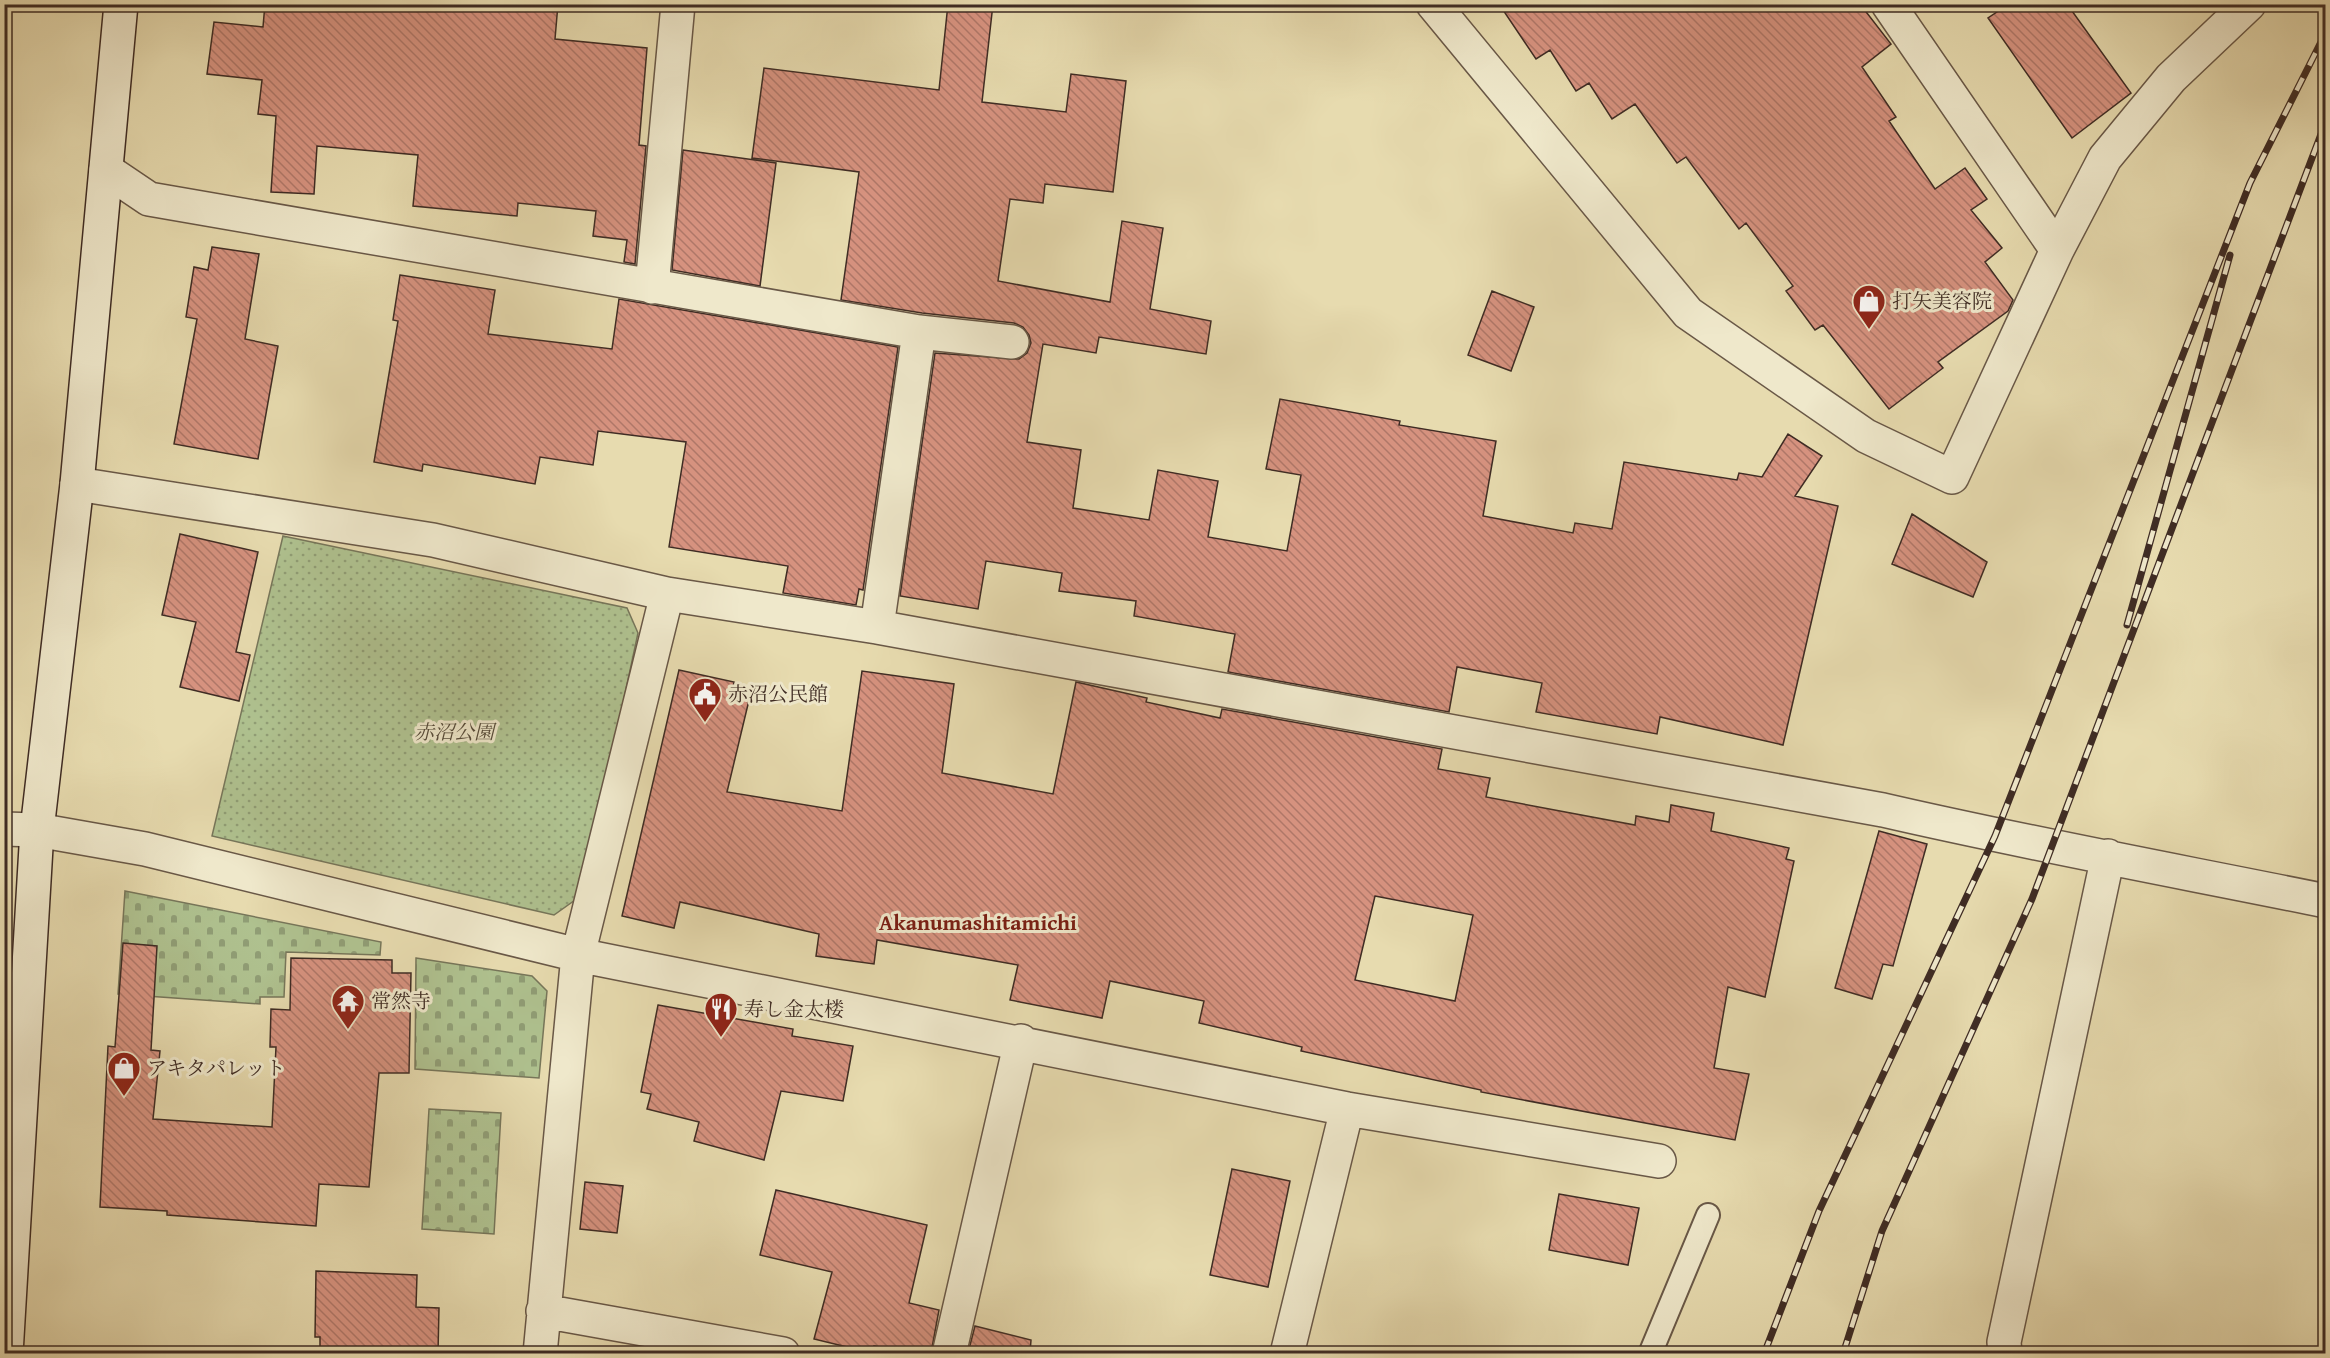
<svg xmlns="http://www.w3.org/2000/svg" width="2330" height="1358" viewBox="0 0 2330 1358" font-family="'Gentium Book Plus','Noto Serif JP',serif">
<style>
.cemetery{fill:url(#cemetery-stones);stroke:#77765a;stroke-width:1.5}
.park{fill:url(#park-dots);stroke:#77765a;stroke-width:1.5}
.building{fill:url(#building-back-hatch);stroke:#3f2c24;stroke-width:1.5;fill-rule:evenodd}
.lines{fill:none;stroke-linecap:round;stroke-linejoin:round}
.lane-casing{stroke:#695847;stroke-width:26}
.street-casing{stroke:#695847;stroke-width:36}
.secondary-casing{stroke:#3f2c24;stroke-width:36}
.lane{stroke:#efe8cb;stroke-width:22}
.street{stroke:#efe8cb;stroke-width:33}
.secondary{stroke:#efe8cb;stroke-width:33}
.rail-casing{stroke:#3f2c24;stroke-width:7}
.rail{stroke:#efe8cb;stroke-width:4.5;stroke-dasharray:14;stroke-linecap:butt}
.labels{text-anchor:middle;stroke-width:6;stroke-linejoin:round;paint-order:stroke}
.poi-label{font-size:20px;fill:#3f2c24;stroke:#efe8cb;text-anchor:start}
.park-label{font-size:20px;font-style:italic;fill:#554a39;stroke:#efe8cb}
.quarter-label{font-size:22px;font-weight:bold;fill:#7a1f14;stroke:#efe8cb}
</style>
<defs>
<pattern id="cemetery-stones" width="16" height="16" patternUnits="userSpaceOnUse" patternTransform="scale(1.5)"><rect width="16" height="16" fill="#afc18f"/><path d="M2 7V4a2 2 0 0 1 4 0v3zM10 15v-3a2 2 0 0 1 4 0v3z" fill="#909d75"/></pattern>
<pattern id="park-dots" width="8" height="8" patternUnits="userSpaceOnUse" patternTransform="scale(1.5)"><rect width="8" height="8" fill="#afc18f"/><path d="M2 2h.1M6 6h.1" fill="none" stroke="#909d75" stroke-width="1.8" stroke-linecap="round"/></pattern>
<pattern id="building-back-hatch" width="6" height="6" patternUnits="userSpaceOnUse" patternTransform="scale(1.5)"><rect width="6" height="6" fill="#d6927f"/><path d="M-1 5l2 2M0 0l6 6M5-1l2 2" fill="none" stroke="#af7768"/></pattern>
</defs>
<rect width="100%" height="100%" fill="#e7dbaf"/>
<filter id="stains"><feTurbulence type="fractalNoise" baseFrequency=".00333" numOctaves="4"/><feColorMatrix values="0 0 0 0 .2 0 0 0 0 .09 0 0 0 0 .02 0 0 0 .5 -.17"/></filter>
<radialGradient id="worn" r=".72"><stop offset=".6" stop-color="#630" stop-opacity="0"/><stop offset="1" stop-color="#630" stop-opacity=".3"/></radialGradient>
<path class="cemetery" d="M 125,891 L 381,942 L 380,955 L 286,952 L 284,997 L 260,997 L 260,1004 L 118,994 Z
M 416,958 L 532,976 L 547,991 L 539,1078 L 415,1069 Z
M 429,1109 L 501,1113 L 494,1234 L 422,1229 Z"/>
<path class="park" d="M 283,536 L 627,608 L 638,633 L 582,895 L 554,915 L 212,836 Z"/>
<path class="building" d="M 265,4 L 558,4 L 555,39 L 647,48 L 639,145 L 646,146 L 635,264 L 624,262 L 627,240 L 593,236 L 596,211 L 518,203 L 517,216 L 413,206 L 418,155 L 317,146 L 314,194 L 271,192 L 276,116 L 258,114 L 262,80 L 207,74 L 214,22 L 263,27 Z
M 948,4 L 993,4 L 982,102 L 1066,112 L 1071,74 L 1126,81 L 1113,192 L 1045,184 L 1043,203 L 1010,199 L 998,281 L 1110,302 L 1122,221 L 1163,228 L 1150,309 L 1211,321 L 1206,354 L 1099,337 L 1096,353 L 1043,344 L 1027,442 L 1081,450 L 1073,508 L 1149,520 L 1158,470 L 1218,481 L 1208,537 L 1287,551 L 1301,475 L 1266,469 L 1280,399 L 1400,421 L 1399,425 L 1496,441 L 1483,516 L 1573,533 L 1575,523 L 1612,529 L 1624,462 L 1737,480 L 1739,473 L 1762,477 L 1788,434 L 1822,456 L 1795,496 L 1838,506 L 1783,745 L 1660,717 L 1657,734 L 1536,712 L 1542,683 L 1457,667 L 1449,712 L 1228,672 L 1235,634 L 1134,616 L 1136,601 L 1059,591 L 1062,573 L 986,561 L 978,609 L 900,596 L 935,353 L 1019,359 L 1027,353 L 1031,343 L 1029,335 L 1023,327 L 1014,323 L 922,313 L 841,300 L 859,172 L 752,158 L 764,68 L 939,90 Z
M 1499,4 L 1860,4 L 1891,44 L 1862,67 L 1896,117 L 1889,121 L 1935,189 L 1965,168 L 1987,199 L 1971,210 L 2002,248 L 1985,262 L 2013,300 L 2008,311 L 1938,362 L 1943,368 L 1889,409 L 1823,325 L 1815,330 L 1786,291 L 1793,286 L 1746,223 L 1739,229 L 1686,157 L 1677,163 L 1635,104 L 1612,119 L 1589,83 L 1576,91 L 1550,50 L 1536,59 Z
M 2009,4 L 2067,4 L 2131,93 L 2072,138 L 1988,18 Z
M 683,150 L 776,163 L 760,286 L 672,270 Z
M 212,247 L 259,254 L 245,339 L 278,346 L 258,459 L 174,444 L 197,319 L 186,317 L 194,267 L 208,270 Z
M 400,275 L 495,290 L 488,334 L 612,349 L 619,299 L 898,347 L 863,590 L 859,589 L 856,605 L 783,593 L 788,566 L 669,547 L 686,442 L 598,431 L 593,465 L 540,457 L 535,484 L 423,464 L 422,471 L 374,462 L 398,321 L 393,320 Z
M 1492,291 L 1534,307 L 1511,371 L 1468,355 Z
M 1912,514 L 1987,562 L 1973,597 L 1892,564 Z
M 180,534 L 258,552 L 236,652 L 250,655 L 239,701 L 180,687 L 196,622 L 162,615 Z
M 679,670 L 734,682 L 732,692 L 750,696 L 727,792 L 842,811 L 862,671 L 954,684 L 942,773 L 1053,794 L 1076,682 L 1147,698 L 1146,702 L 1220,718 L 1222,709 L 1442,749 L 1438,769 L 1490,778 L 1486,797 L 1635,825 L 1636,816 L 1669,822 L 1671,805 L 1714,813 L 1711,831 L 1789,848 L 1786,859 L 1794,861 L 1765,997 L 1728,987 L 1714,1068 L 1749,1074 L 1735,1140 L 1481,1092 L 1481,1090 L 1301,1051 L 1302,1047 L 1199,1023 L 1204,1001 L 1110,981 L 1102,1018 L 1010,1000 L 1018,965 L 877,940 L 874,964 L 816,956 L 819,934 L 680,902 L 674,928 L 622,916 ZM 1375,896 L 1473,915 L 1455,1001 L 1355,980 Z
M 1879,831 L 1927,844 L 1893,966 L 1883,964 L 1872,999 L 1835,988 Z
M 123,943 L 157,946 L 151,1050 L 160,1051 L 153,1119 L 272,1127 L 276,1047 L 270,1047 L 271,1009 L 290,1010 L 291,958 L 392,960 L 392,973 L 411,973 L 409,1073 L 379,1073 L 369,1187 L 319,1184 L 316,1226 L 167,1215 L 167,1211 L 100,1207 L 108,1046 L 115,1047 Z
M 658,1005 L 793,1029 L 792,1036 L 853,1046 L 843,1101 L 781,1091 L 764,1160 L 694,1141 L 699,1122 L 647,1109 L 651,1094 L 641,1092 Z
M 1232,1169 L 1290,1181 L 1268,1287 L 1210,1275 Z
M 585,1182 L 623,1186 L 617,1233 L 580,1229 Z
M 776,1190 L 927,1225 L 909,1303 L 939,1310 L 931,1353 L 907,1353 L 874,1346 L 872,1353 L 814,1339 L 832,1272 L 760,1255 Z
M 1559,1194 L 1639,1208 L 1628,1265 L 1549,1250 Z
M 316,1271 L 417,1275 L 416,1307 L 439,1308 L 438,1353 L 320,1353 L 320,1337 L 315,1337 Z
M 975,1326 L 1031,1340 L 1030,1353 L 968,1353 Z"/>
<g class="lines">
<defs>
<path id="lane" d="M 1650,1354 L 1708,1215"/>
<path id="street" d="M 1433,4 L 1688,313 L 1866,436 L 1952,477 L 2057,250 L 2105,158 L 2171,78 L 2249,4
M 1888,4 L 2057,250
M 106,170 L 149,199 L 919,332 L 1012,342
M 652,287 L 678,4
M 77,484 L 433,540 L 667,594 L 877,627 L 1883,810 C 2030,844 2178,871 2326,901
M 877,627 L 919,332
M 4,829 L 37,830 L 145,849 L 578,955 L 1347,1109 L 1659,1161
M 543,1311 L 783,1354
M 540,1354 L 578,955 L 667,594
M 949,1354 L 1021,1041
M 1287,1354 L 1347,1109
M 2005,1354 L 2004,1342 L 2108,856"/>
<path id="secondary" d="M 6,1354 L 37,830 L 77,484 L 121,4"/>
</defs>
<use href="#lane" class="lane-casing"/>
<use href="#street" class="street-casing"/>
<use href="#secondary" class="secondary-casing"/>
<use href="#lane" class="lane"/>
<use href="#street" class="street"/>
<use href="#secondary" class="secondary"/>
<defs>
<path id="rail" d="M 2127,625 L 2230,255
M 1764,1354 L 1819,1211 L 1995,836 L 2250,183 L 2326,32
M 1843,1354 L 1882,1231 L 2032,899 L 2326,121"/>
</defs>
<use href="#rail" class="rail-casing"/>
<use href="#rail" class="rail"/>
</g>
<defs>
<symbol id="shop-pin" viewBox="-11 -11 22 30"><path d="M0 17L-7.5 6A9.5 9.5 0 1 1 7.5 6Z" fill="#8f2418" stroke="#efe8cb"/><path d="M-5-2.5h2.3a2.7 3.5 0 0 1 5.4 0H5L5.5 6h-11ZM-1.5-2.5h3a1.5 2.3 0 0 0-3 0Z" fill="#fff"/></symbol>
<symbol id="civic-pin" viewBox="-11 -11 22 30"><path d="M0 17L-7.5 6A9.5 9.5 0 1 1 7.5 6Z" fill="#8f2418" stroke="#efe8cb"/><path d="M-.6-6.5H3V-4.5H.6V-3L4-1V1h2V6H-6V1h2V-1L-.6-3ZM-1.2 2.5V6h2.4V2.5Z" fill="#fff"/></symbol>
<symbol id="temple-pin" viewBox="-11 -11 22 30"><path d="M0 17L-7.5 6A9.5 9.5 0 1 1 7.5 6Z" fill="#8f2418" stroke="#efe8cb"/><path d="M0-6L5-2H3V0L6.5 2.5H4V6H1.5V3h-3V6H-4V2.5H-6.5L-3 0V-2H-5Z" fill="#fff"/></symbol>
<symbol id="restaurant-pin" viewBox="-11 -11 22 30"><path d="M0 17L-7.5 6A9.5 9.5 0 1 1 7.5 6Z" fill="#8f2418" stroke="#efe8cb"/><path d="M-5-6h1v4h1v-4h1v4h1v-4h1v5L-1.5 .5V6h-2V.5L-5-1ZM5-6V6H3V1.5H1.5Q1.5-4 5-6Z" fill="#fff"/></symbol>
</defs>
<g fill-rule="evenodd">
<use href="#shop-pin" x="1850" y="282" width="38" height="52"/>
<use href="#civic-pin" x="686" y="675" width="38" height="52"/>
<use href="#temple-pin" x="329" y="982" width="38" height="52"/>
<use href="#restaurant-pin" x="702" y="990" width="38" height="52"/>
<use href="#shop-pin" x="105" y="1049" width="38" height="52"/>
</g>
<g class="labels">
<g class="poi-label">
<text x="1892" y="308">打矢美容院</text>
<text x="728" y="701">赤沼公民館</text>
<text x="371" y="1008">常然寺</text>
<text x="744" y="1016">寿し金太楼</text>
<text x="147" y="1075">アキタパレット</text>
</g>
<g class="park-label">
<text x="454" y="739">赤沼公園</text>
</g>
<g class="quarter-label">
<text x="978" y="930">Akanumashitamichi</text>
</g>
</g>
<rect width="2330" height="1358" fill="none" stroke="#e7dbaf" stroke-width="24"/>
<rect x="6" y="6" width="2318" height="1346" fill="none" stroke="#3f2c24" stroke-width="3"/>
<rect x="12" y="12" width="2306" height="1334" fill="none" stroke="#3f2c24" stroke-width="1.5"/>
<rect width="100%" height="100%" filter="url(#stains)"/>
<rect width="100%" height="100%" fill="url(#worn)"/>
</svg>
